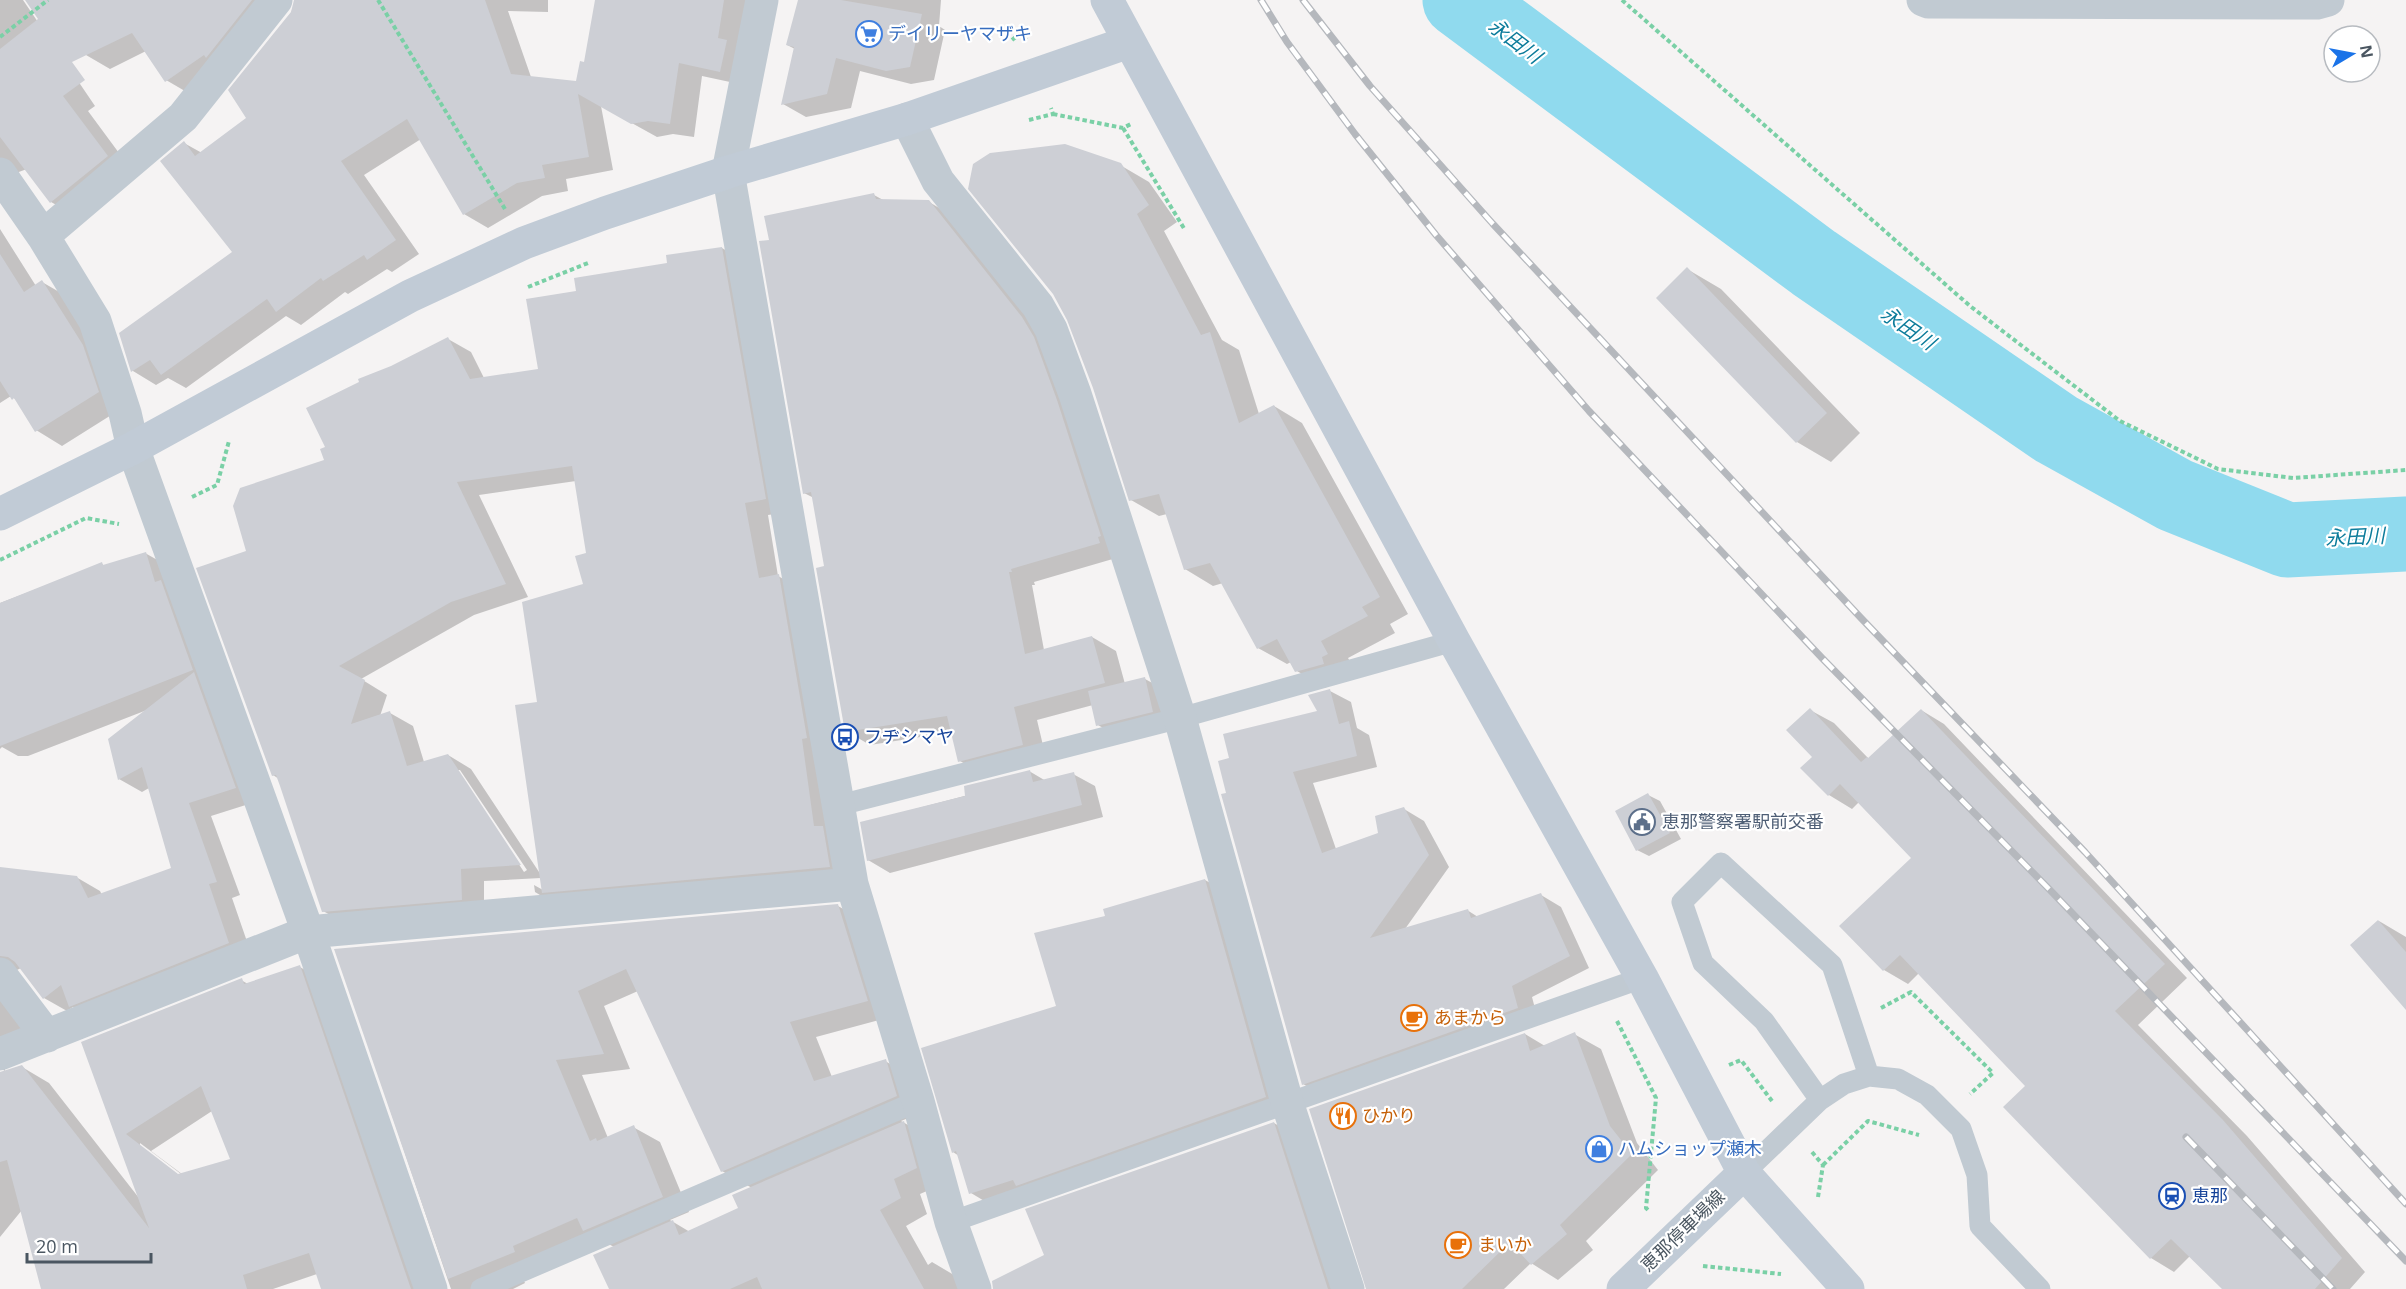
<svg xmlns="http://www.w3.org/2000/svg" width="2406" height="1289" viewBox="0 0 2406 1289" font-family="'Open Sans','Noto Sans JP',sans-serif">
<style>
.shadow{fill:#0003;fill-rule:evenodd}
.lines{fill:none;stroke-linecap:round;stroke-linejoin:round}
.river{stroke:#90daee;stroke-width:75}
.building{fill:#cdcfd5;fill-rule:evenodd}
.path{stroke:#7ad0a6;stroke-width:4;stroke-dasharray:4.5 3;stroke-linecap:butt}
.lane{stroke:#c1cad2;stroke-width:21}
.street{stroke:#c1cad2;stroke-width:33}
.secondary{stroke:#c1cbd6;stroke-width:33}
.rail-casing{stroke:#b5b8bd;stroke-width:7}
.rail{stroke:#fff;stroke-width:4.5;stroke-dasharray:14;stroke-linecap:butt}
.labels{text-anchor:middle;stroke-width:4.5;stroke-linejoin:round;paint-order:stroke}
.shop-label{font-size:18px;fill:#366cbe;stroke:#fff;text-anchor:start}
.transit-label{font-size:18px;fill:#164399;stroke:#fff;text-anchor:start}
.service-label{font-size:18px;fill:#4e5e75;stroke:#fff;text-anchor:start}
.food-label{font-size:18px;fill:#c56008;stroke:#fff;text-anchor:start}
.street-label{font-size:18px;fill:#4a5661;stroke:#fff}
.water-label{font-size:20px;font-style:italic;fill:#0c7c9b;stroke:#fff}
</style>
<rect width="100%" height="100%" fill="#f5f3f3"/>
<path class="shadow" d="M 0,0 L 23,0 L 95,106 L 88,111 L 133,172 L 78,217 L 51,202 L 27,169 L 16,173 L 0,197 Z
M 59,0 L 288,0 L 190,94 L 166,80 L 146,51 L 110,69 L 86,55 Z
M 296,0 L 548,0 L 548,12 L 508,11 L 531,77 L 577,82 L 585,63 L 597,0 L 749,0 L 744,85 L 702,76 L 694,137 L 673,134 L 657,137 L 601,106 L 613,170 L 566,179 L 568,191 L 542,196 L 488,228 L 464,214 L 421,139 L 364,175 L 419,254 L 392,272 L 387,269 L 348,294 L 345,292 L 301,325 L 286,316 L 186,388 L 168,378 L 156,385 L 133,371 L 121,334 L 234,253 L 184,143 L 202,153 L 249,118 Z
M 800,0 L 941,0 L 939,26 L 945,30 L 934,80 L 911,84 L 860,71 L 851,108 L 806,117 L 783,104 L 795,49 L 787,45 Z
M 1120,165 L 1149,182 L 1177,222 L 1164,231 L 1222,340 L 1239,350 L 1259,414 L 1274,406 L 1302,423 L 1408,614 L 1390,624 L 1395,633 L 1348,658 L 1355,670 L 1325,688 L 1297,671 L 1291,662 L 1287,664 L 1258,648 L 1223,583 L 1213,586 L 1185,569 L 1167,514 L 1159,516 L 1131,500 Z
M 874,195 L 885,201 L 929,202 L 953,216 L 1046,332 L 1123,556 L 1034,582 L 1035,585 L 1032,585 L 1044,650 L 1092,637 L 1116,651 L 1125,684 L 1145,679 L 1169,692 L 1176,725 L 1121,739 L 1098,725 L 1093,705 L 1037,720 L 1046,758 L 983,774 L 960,761 L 952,732 L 870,745 L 846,731 L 826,567 L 814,498 L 804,493 L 770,241 Z
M 0,229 L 36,286 L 42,282 L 68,297 L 124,407 L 62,446 L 36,430 L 18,401 L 11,396 L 0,403 Z
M 722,248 L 745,262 L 788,512 L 768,515 L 778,576 L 802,589 L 852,880 L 558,906 L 535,892 L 534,885 L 543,890 L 541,878 L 484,881 L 484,912 L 347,924 L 323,911 L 279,779 L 273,775 L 248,552 L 326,461 L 327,447 L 391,367 L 448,339 L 471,352 L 484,378 L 540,370 L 577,292 ZM 576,481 L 587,554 L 585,585 L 539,703 L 541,875 L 471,769 L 448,755 L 424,762 L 413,726 L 390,713 L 380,716 L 387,695 L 361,679 L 474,615 L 528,597 L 479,495 ZM 457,770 L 460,770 L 527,870 L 524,872 Z
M 1687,269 L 1721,289 L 1860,433 L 1831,462 L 1797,442 L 1658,298 Z
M 145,553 L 168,566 L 258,801 L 211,816 L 240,895 L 232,898 L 252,956 L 93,1019 L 73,1007 L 67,1011 L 44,998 L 21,968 L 13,972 L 35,1035 L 5,1065 L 5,1071 L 0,1068 L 0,869 L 76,877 L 100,891 L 102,895 L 173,869 L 149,788 L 142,792 L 119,779 L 147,710 L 28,756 L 18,756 L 2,747 L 0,749 L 0,603 L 102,564 L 105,566 Z
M 1330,691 L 1351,702 L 1357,728 L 1369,735 L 1377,767 L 1313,783 L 1336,849 L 1379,834 L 1404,809 L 1424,821 L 1449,867 L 1405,929 L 1467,910 L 1478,917 L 1541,895 L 1561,907 L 1589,968 L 1532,997 L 1538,1020 L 1323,1095 L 1303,1084 L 1228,794 L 1231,759 L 1319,712 Z
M 1810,710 L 1834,723 L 1869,759 L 1921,710 L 1944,724 L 2187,978 L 2138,1025 L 2247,1136 L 2365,1272 L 2350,1289 L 2223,1289 L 2191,1255 L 2174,1272 L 2151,1258 L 2027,1086 L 1919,973 L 1908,984 L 1884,970 L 1842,926 L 1913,858 L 1859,802 L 1852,809 L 1829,795 L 1814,757 Z
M 1029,771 L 1046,781 L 1073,774 L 1095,786 L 1103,817 L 890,873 L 868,860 L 862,823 L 968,795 Z
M 1648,795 L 1660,801 L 1681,839 L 1649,856 L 1637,850 Z
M 1205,880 L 1226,892 L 1286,1109 L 991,1205 L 971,1193 L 959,1156 L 953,1152 L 1058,1007 L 1107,917 Z
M 838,906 L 865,921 L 894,1016 L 816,1037 L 832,1077 L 885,1061 L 912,1076 L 923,1112 L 901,1121 L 931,1138 L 943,1184 L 920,1194 L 927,1214 L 906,1226 L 928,1265 L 932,1262 L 959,1278 L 967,1289 L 611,1289 L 614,1247 L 596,1237 L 521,1275 L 525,1283 L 513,1289 L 451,1289 L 336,950 ZM 638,991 L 722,1171 L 752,1188 L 740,1209 L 690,1232 L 670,1220 L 689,1212 L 660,1142 L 633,1127 L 608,1138 L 582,1075 L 630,1069 L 604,1006 Z
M 2379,921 L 2406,937 L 2406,1009 Z
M 300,967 L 327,983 L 432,1289 L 322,1289 L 317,1274 L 273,1289 L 42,1289 L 22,1210 L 0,1237 L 0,1076 L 22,1067 L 49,1083 L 139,1198 L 83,1043 L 241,980 L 248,984 ZM 212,1111 L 232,1160 L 182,1174 L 151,1151 ZM 140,1143 L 185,1177 L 183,1180 L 140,1147 Z
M 1525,1034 L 1545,1046 L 1574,1034 L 1601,1049 L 1637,1143 L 1658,1170 L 1586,1241 L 1593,1250 L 1558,1280 L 1531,1263 L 1504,1289 L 1368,1289 Z
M 1274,1123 L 1301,1139 L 1349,1289 L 1000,1289 L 1046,1256 Z"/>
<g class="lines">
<path class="river" d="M 1460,0 L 1814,263 L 2056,429 L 2175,495 L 2287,540 L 2406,534"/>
</g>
<path class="building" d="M 25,0 L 252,0 L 206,58 L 204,55 L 165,82 L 132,33 L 72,62 L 85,80 L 63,96 L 108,156 L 50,203 L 0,137 L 0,49 L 38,19 Z
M 294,0 L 485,0 L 511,74 L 576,81 L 580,61 L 584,62 L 595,0 L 724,0 L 718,38 L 727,40 L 720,72 L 679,63 L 670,124 L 648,121 L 631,124 L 578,94 L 589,157 L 542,165 L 545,178 L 517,183 L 463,215 L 407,119 L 341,161 L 396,240 L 367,260 L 364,255 L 323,281 L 321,278 L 276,312 L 267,299 L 161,375 L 150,360 L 131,372 L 119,333 L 232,252 L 160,161 L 184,141 L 195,156 L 246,118 L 228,90 L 291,12 Z
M 798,0 L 841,0 L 922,14 L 910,67 L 886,71 L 836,58 L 827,94 L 781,105 L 794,47 L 786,45 Z
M 1065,144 L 1121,163 L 1149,205 L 1137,214 L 1201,335 L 1210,332 L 1239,423 L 1274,405 L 1380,597 L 1362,607 L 1368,616 L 1321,641 L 1328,654 L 1322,657 L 1324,664 L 1295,672 L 1277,639 L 1257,649 L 1210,563 L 1184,570 L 1159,494 L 1129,501 L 1093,388 L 1067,320 L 1053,294 L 968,189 L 973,164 L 990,153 Z
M 874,193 L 876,199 L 929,200 L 1022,317 L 1034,337 L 1057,400 L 1101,536 L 1098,537 L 1100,543 L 1011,569 L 1012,572 L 1009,572 L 1025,654 L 1092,636 L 1105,683 L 1014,707 L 1023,745 L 958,762 L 947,716 L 845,732 L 816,568 L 824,566 L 811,492 L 803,494 L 759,241 L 769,240 L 764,216 Z
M 722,247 L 766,499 L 745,503 L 759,578 L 779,574 L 807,738 L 802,739 L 814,826 L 823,826 L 830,867 L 542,893 L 515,705 L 537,702 L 522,602 L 583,584 L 575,556 L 586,553 L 572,466 L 457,482 L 506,584 L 451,602 L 339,666 L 365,680 L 351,724 L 390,711 L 407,766 L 448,754 L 521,865 L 461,869 L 462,900 L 322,912 L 280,786 L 276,775 L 272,776 L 196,568 L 246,551 L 233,506 L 240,488 L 324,460 L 320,449 L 325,447 L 306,408 L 359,382 L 358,379 L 391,366 L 448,337 L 470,379 L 538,369 L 526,299 L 576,291 L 574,278 L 667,263 L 666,255 Z
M 0,254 L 24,292 L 42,280 L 83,345 L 99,392 L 35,432 L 14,398 L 12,400 L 0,381 Z
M 1687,267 L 1827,413 L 1796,443 L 1656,298 Z
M 146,552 L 155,582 L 161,580 L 193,670 L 0,746 L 0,603 L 102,562 L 103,565 Z
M 194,672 L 236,788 L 189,803 L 217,882 L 209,884 L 229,943 L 69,1007 L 61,985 L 43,999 L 15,962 L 8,957 L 0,956 L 0,867 L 77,876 L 88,898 L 171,868 L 142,767 L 118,780 L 108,739 Z
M 1145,677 L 1153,712 L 1096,726 L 1088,691 Z
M 1330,689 L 1339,724 L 1349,721 L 1357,756 L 1293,772 L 1322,853 L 1378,833 L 1375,816 L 1404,807 L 1429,855 L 1370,938 L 1468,909 L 1471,918 L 1541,893 L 1570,956 L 1512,986 L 1518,1008 L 1302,1085 L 1221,794 L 1226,793 L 1218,761 L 1229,758 L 1223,734 L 1317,711 L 1308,695 Z
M 1810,708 L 1861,762 L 1867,757 L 1868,758 L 1921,709 L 2165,964 L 2115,1011 L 2223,1120 L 2342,1258 L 2315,1289 L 2222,1289 L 2171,1239 L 2150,1259 L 2003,1107 L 2025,1086 L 1900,955 L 1883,971 L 1839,926 L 1911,858 L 1840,784 L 1828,796 L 1800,768 L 1812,757 L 1786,730 Z
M 1030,770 L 1033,782 L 1074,772 L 1082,805 L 867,861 L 860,822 L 965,796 L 964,786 Z
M 1648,793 L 1670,833 L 1636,851 L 1615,811 Z
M 1205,879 L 1266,1097 L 1016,1186 L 1013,1180 L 969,1194 L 956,1151 L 952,1153 L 921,1048 L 1056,1006 L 1034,933 L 1105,916 L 1103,909 Z
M 838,904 L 868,1001 L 790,1022 L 814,1081 L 886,1059 L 897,1096 L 721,1172 L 626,969 L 578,991 L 604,1054 L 556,1060 L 590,1141 L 596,1138 L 597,1141 L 634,1125 L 663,1197 L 583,1231 L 577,1218 L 513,1246 L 515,1252 L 448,1279 L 334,949 Z
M 2378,920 L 2406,952 L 2406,1010 L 2350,945 Z
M 300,965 L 411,1289 L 321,1289 L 309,1253 L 243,1275 L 247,1289 L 41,1289 L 7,1160 L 0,1162 L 0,1072 L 22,1065 L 149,1228 L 81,1042 L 242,978 L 244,984 ZM 201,1086 L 230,1159 L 178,1174 L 126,1134 Z
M 1575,1032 L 1610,1126 L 1632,1154 L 1560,1225 L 1567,1234 L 1531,1265 L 1510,1242 L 1462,1289 L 1366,1289 L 1309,1109 L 1525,1033 L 1530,1051 Z
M 904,1121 L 917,1168 L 894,1179 L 901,1198 L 880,1210 L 924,1289 L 762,1289 L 757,1277 L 730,1289 L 609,1289 L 593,1255 L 673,1220 L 679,1235 L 738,1208 L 732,1195 Z
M 1274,1122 L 1328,1289 L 993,1289 L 992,1281 L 1044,1255 L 1025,1209 Z"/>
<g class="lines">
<path class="path" d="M 378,0 L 505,209
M 1622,0 L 1970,306 L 2120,421 L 2218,469 L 2293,478 L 2406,470
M 0,37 L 48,0
M 1012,40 L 1023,31 L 1026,39
M 1053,114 L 1123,128 L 1131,124
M 1029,120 L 1053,114 L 1051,108
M 1123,128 L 1185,230
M 528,287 L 588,263
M 192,497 L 217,485 L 229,441
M 0,560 L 86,518 L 119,524
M 1881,1008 L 1911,992 L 1993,1073 L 1970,1094
M 1617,1021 L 1656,1098 L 1646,1208 L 1650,1212
M 1729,1065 L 1741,1060 L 1772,1101
M 1812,1152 L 1823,1165 L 1818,1197
M 1823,1165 L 1868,1121 L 1919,1135
M 1703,1266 L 1781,1274"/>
<path class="lane" d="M 840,805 L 1180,718 L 1454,641
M 1820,1100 L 1764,1021 L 1703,963 L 1682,902 L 1721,863 L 1832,965 L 1869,1076
M 1744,1173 L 1820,1100 L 1844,1084 L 1869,1076 L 1898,1079 L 1927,1095 L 1961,1129 L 1977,1175 L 1980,1226 L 2040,1289
M 951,1222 L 1642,978
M 481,1289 L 918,1101"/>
<path class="street" d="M 762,0 L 728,172 L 852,884 L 918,1101 L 951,1222 L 975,1289
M 1923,0 L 1928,2 L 2317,3 L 2328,0
M 907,119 L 938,181 L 1038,306 L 1051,329 L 1075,394 L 1180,718 L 1287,1102 L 1348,1289
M 0,174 L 43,236 L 95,321 L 125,413 L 133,448 L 308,932 L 431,1289
M 43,236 L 183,117 L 276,0
M 0,974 L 47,1036
M 0,1054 L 308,932 L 852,884"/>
<path class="secondary" d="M 1107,0 L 1454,641 L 1642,978 L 1744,1173 L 1848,1289
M 0,514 L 133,448 L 410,296 L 524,243 L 605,213 L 728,172 L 907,119 L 1129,42
M 1623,1289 L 1744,1173"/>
<defs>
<path id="rail" d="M 1261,0 L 1287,42 L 1355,134 L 1436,235 L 1589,411 L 1822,658 L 2050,890 L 2406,1261
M 1303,0 L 1370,86 L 1493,224 L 1861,618 L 2085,852 L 2406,1204
M 2186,1137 L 2333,1289"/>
</defs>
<use href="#rail" class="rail-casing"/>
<use href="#rail" class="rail"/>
</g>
<defs>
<symbol id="supermarket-ring" viewBox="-11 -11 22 22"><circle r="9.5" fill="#fff" stroke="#3f7fe0" stroke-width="1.5"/><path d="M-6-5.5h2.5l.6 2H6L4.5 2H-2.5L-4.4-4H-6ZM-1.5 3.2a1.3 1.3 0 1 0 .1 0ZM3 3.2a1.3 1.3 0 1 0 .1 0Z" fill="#3f7fe0"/></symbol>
<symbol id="bus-ring" viewBox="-11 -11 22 22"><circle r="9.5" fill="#fff" stroke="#1a4fb4" stroke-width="1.5"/><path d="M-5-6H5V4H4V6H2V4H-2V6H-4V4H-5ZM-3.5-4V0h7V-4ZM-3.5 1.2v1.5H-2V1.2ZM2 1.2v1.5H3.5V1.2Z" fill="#1a4fb4"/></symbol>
<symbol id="civic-ring" viewBox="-11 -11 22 22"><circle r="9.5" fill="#fff" stroke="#5c6f8a" stroke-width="1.5"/><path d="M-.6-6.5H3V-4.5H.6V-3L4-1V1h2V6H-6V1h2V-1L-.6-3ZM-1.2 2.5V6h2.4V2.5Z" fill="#5c6f8a"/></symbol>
<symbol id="cafe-ring" viewBox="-11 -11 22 22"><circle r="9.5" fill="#fff" stroke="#e8710a" stroke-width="1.5"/><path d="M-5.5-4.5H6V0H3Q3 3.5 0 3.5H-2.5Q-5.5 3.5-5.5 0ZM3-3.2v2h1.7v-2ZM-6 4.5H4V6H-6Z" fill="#e8710a"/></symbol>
<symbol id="restaurant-ring" viewBox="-11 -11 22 22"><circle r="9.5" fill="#fff" stroke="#e8710a" stroke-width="1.5"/><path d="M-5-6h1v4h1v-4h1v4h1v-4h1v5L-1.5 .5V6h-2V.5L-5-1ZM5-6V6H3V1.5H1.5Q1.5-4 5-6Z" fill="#e8710a"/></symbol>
<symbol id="shop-ring" viewBox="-11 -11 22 22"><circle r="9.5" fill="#fff" stroke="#3f7fe0" stroke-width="1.5"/><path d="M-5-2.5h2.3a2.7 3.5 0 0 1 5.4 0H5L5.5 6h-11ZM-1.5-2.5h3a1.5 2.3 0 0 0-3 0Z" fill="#3f7fe0"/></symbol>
<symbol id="station-ring" viewBox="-11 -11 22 22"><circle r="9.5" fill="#fff" stroke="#1a4fb4" stroke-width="1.5"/><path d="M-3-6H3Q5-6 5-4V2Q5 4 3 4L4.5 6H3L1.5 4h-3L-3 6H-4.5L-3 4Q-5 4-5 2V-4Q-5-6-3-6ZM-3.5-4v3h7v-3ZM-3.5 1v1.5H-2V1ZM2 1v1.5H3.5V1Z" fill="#1a4fb4"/></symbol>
</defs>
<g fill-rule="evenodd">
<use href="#supermarket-ring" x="854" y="19" width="30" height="30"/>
<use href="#bus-ring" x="830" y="722" width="30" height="30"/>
<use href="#civic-ring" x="1627" y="807" width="30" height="30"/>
<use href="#cafe-ring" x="1399" y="1003" width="30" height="30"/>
<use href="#restaurant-ring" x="1328" y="1101" width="30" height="30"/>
<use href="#shop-ring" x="1584" y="1134" width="30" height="30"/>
<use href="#station-ring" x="2157" y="1181" width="30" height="30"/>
<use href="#cafe-ring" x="1443" y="1230" width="30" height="30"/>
</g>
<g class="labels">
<g class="shop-label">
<text x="888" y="40">デイリーヤマザキ</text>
<text x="1618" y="1155">ハムショップ瀬木</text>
</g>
<g class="transit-label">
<text x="864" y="743">フヂシマヤ</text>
<text x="2192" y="1202">恵那</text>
</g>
<g class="service-label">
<text x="1662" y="828">恵那警察署駅前交番</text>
</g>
<g class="food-label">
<text x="1434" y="1024">あまから</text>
<text x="1362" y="1122">ひかり</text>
<text x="1478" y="1251">まいか</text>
</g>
<g class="street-label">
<text transform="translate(1683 1231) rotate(-44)" y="6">恵那停車場線</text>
</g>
<g class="water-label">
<text transform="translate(1515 41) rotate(37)" y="7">永田川</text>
<text transform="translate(1908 328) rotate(34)" y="7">永田川</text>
<text transform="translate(2355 537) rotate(-3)" y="7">永田川</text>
</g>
</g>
<g transform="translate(2352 54) rotate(80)"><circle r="28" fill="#ffffff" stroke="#b7bbc0" stroke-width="1.5"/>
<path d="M0-4.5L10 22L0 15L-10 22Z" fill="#1a73e8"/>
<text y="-9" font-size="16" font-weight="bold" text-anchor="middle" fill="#4a5661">N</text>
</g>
<path d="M27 1253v9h124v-9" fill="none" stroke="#4a5661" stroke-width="3"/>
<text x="36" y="1253" font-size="18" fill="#4a5661" stroke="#ffffff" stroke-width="4.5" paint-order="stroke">20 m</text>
</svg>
